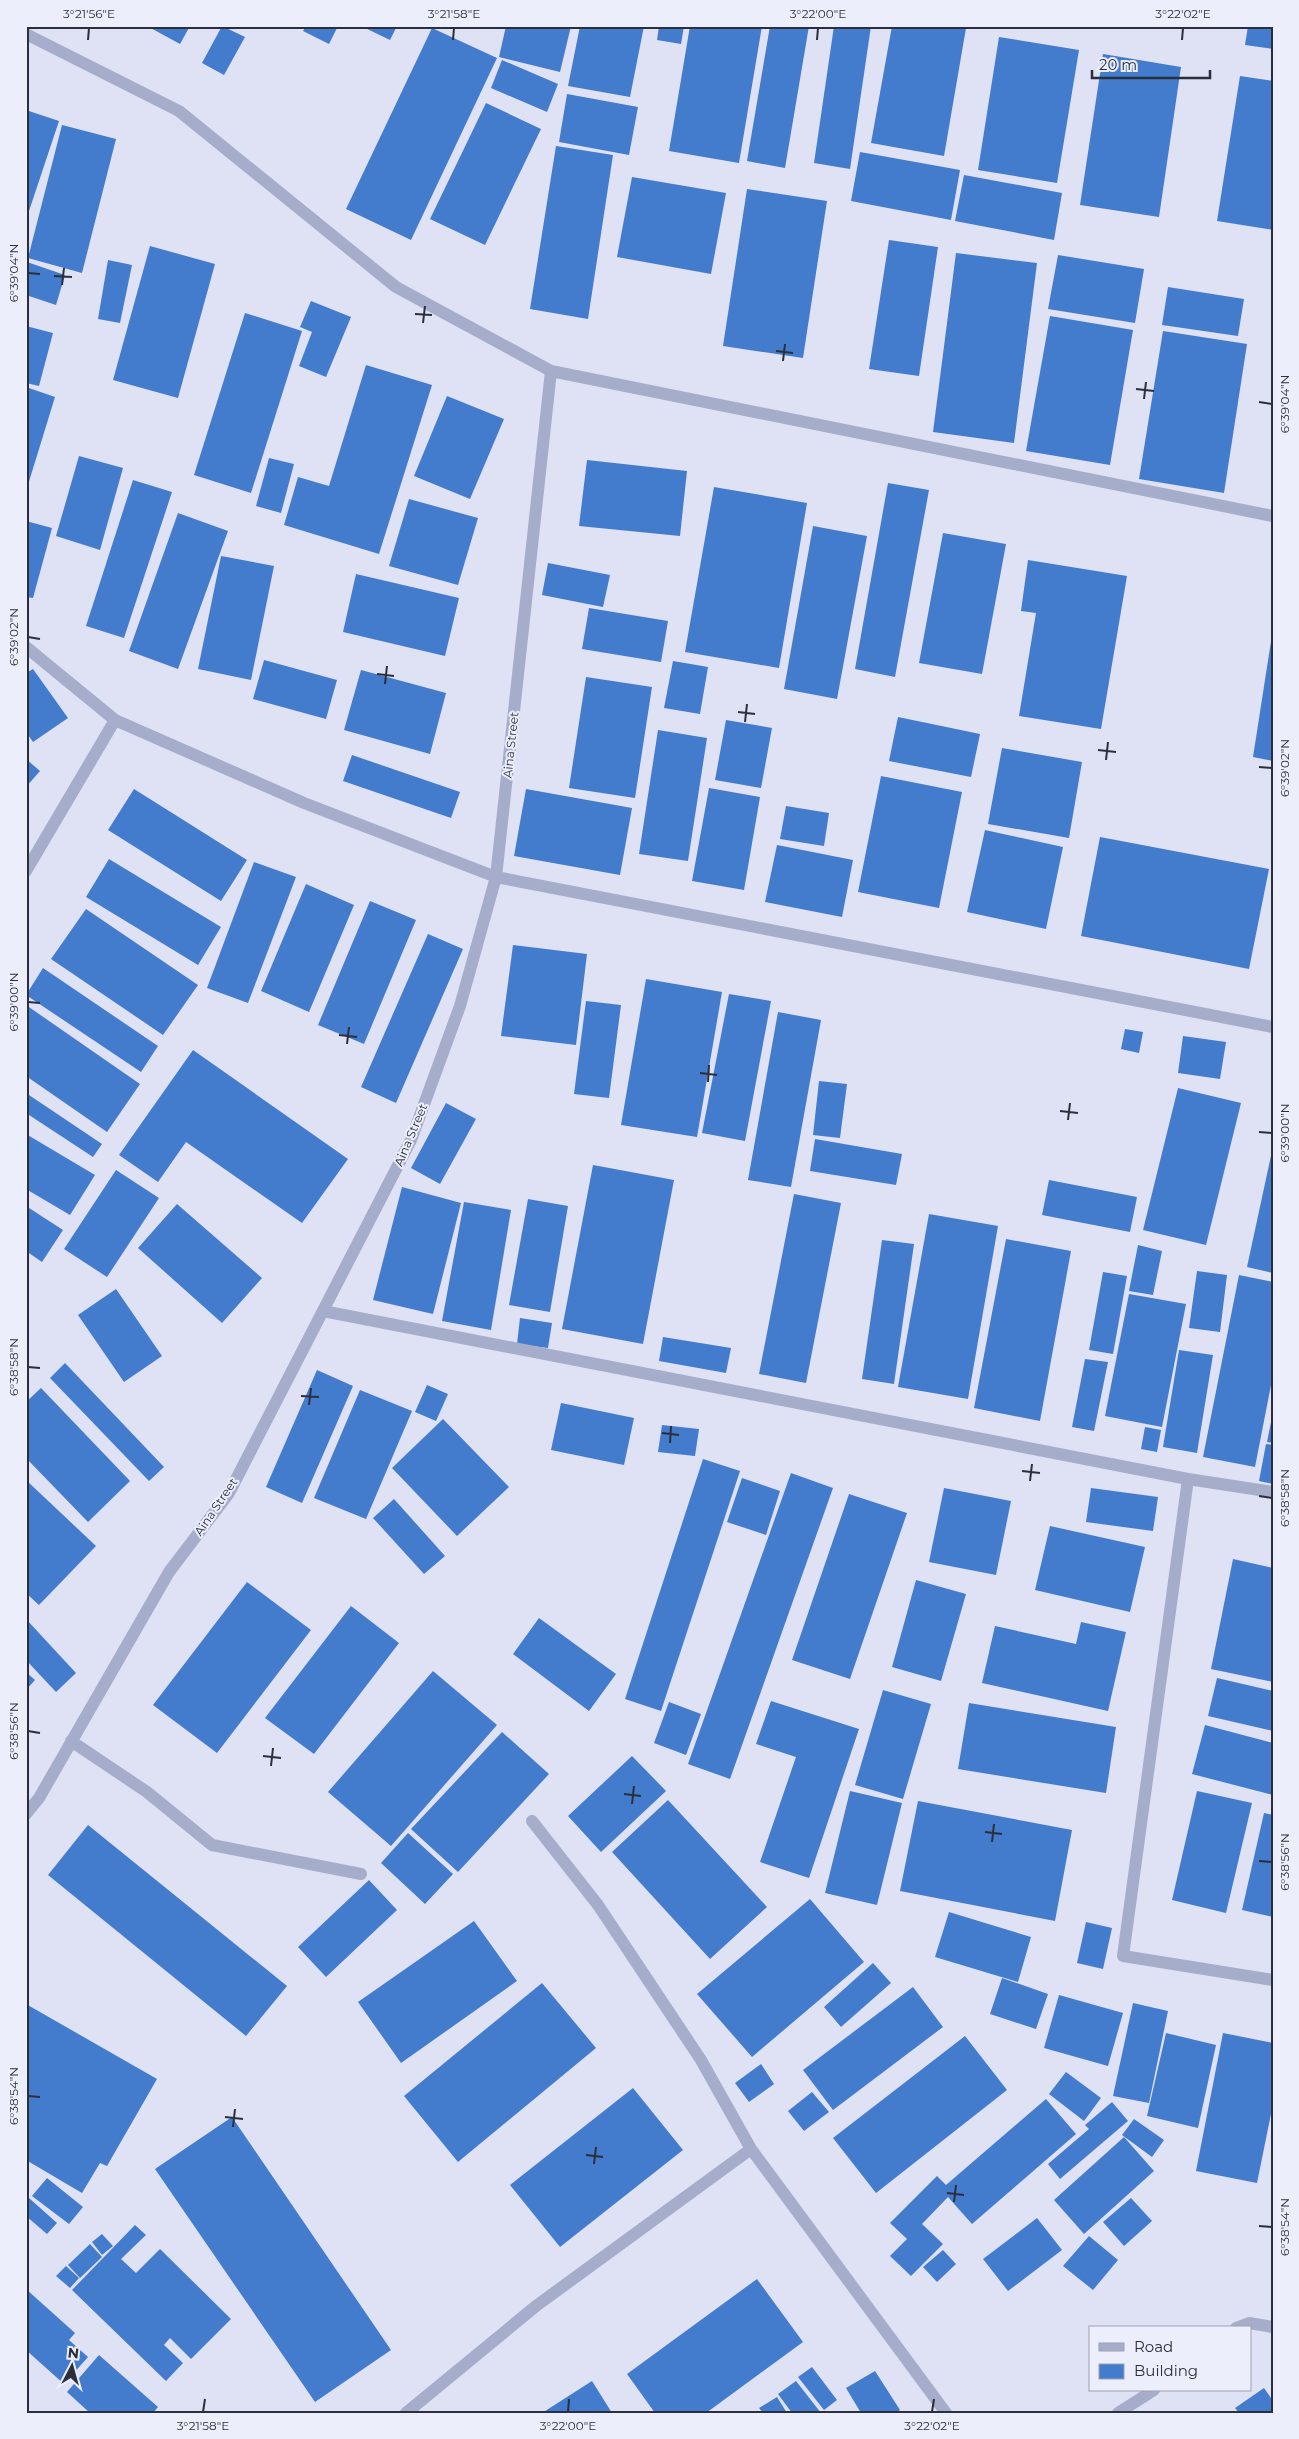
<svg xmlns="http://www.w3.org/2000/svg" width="1299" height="2439" viewBox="0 0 1299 2439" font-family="Montserrat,sans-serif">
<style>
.building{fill:#447ccd}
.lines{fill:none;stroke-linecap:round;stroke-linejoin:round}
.minor{stroke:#a6adcb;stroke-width:12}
.ticks{fill:none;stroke:#2a2f3b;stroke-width:2}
.labels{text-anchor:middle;stroke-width:4;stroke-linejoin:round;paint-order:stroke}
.street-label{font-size:12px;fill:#2a2f3b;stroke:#eceefb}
.neatline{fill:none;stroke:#2a2f3b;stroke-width:2}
.ticks-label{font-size:12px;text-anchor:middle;fill:#2a2f3b}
</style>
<rect width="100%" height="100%" fill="#dfe1f4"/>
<path class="building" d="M 147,26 L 190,26 L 180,44 Z
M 222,26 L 245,37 L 224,75 L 202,63 Z
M 306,26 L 338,26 L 329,44 L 303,31 Z
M 361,26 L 397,26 L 390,40 Z
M 506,26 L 571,26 L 560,72 L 499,57 Z
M 580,26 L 644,26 L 630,97 L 568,86 Z
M 659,26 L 684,26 L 681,44 L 657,40 Z
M 690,26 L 762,26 L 739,163 L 669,151 Z
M 770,26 L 809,26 L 785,168 L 747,161 Z
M 834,26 L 871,26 L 850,169 L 814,163 Z
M 892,26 L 966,28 L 944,156 L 871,143 Z
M 1248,26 L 1273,27 L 1273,49 L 1245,45 Z
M 432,28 L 497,58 L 411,240 L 346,209 Z
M 999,37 L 1079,50 L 1057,183 L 978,170 Z
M 1103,54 L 1181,67 L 1159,217 L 1080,205 Z
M 502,60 L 558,84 L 547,112 L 491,88 Z
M 1240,76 L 1273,81 L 1273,230 L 1217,221 Z
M 567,94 L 638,107 L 629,155 L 559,142 Z
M 486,103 L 541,129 L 485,245 L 430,219 Z
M 26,110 L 59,121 L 29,211 L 26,211 Z
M 62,125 L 116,139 L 82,273 L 28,258 Z
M 556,146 L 613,155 L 588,319 L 530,309 Z
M 860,152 L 960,170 L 951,220 L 851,201 Z
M 964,175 L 1062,193 L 1054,240 L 955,221 Z
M 632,177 L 726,193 L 711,274 L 617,257 Z
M 747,189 L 827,201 L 803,358 L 723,346 Z
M 889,240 L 938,247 L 919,376 L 869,369 Z
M 150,246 L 215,264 L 178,398 L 113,380 Z
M 956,253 L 1037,263 L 1014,443 L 933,432 Z
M 1058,255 L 1144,269 L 1135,323 L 1048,309 Z
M 108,260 L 132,265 L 120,323 L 98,319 Z
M 27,262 L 65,275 L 56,305 L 26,295 Z
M 1168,287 L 1244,299 L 1238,336 L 1162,325 Z
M 311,301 L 351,317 L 326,377 L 299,366 L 312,332 L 300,327 Z
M 245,313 L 302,331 L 251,493 L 194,475 Z
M 1050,316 L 1133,330 L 1110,465 L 1026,451 Z
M 26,326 L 53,333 L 39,386 L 26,383 Z
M 1163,331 L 1247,344 L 1224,493 L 1139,479 Z
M 366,365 L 432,385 L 379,554 L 284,525 L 298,477 L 329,486 Z
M 26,387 L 55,397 L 27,488 L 26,488 Z
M 447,396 L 504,419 L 470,499 L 414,476 Z
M 79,456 L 123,468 L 100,550 L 56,536 Z
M 269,458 L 294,464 L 281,513 L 256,506 Z
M 587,460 L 687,471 L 680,536 L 579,526 Z
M 133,480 L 172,492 L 124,638 L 86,626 Z
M 888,483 L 929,490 L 895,677 L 855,669 Z
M 714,487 L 807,503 L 779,668 L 685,652 Z
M 409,499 L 478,518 L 458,585 L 389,566 Z
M 178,513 L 228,531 L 178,669 L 129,651 Z
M 26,521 L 52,528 L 33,598 L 26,597 Z
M 813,526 L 867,536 L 837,699 L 784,689 Z
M 943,533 L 1006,544 L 982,674 L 919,663 Z
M 221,556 L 274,566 L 251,680 L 198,669 Z
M 1028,560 L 1127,576 L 1101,729 L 1019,716 L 1036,613 L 1021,611 Z
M 548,563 L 610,575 L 603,607 L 542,595 Z
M 356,574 L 459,598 L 445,656 L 343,632 Z
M 589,608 L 668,621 L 661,662 L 582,649 Z
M 1272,635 L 1273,635 L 1273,761 L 1253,757 Z
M 264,660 L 337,680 L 326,719 L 253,699 Z
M 673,661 L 708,667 L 700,714 L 664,708 Z
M 33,669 L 68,718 L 33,742 L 26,732 L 26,673 Z
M 361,670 L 446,693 L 430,754 L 344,730 Z
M 586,677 L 652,687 L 635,798 L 569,788 Z
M 898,717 L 980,734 L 971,777 L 889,761 Z
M 726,720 L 772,728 L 761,788 L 715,780 Z
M 658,730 L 707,738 L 688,861 L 639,854 Z
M 1002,748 L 1082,762 L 1069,838 L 988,824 Z
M 352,755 L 460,792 L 451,818 L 343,781 Z
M 26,759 L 40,771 L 26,787 Z
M 881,776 L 962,792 L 939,908 L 858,892 Z
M 709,788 L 760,797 L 744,890 L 692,881 Z
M 134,789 L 247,860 L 221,901 L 108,830 Z
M 526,789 L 632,808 L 620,875 L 514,856 Z
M 786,806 L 829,813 L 824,846 L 780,839 Z
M 985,830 L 1063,847 L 1046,929 L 967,912 Z
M 1100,837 L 1269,869 L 1249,969 L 1081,936 Z
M 777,845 L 853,860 L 842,917 L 765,902 Z
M 109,859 L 221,927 L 198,965 L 86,897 Z
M 254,862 L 296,877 L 248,1003 L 207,988 Z
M 306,884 L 354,905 L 309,1012 L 261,991 Z
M 370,901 L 416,920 L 364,1044 L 318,1025 Z
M 86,909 L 198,985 L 163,1035 L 51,959 Z
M 428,934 L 463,949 L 396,1103 L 361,1087 Z
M 513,945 L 587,954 L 576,1045 L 501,1036 Z
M 43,968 L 158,1046 L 141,1072 L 26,995 Z
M 646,979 L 722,992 L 697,1137 L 621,1125 Z
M 729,994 L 771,1001 L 745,1141 L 702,1133 Z
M 586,1001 L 621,1005 L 609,1098 L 574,1094 Z
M 26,1005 L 140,1084 L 107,1132 L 26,1076 Z
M 778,1012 L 821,1020 L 791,1187 L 748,1180 Z
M 1125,1029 L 1143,1032 L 1139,1053 L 1121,1049 Z
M 1183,1036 L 1226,1042 L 1220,1079 L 1178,1073 Z
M 193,1050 L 348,1159 L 302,1223 L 186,1142 L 158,1182 L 119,1155 Z
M 819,1081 L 847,1084 L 840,1138 L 813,1135 Z
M 1178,1088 L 1241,1103 L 1206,1245 L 1143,1230 Z
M 26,1093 L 102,1144 L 93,1157 L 26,1113 Z
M 446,1103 L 476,1119 L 440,1184 L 411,1168 Z
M 26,1134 L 95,1175 L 70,1215 L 26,1189 Z
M 815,1139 L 902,1154 L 896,1185 L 810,1171 Z
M 1272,1151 L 1273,1151 L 1273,1273 L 1247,1267 Z
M 593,1165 L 674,1180 L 643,1344 L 562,1329 Z
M 116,1170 L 159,1198 L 107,1277 L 64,1249 Z
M 1049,1180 L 1137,1197 L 1130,1232 L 1042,1215 Z
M 402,1187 L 461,1203 L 433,1314 L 373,1300 Z
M 794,1194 L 841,1203 L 806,1383 L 759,1374 Z
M 528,1199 L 568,1206 L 550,1312 L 509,1305 Z
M 464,1202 L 511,1210 L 491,1330 L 442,1321 Z
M 177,1204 L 262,1278 L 222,1323 L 138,1248 Z
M 26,1206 L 63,1230 L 42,1262 L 26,1251 Z
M 929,1214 L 998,1226 L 968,1399 L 898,1387 Z
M 1006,1239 L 1071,1251 L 1040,1421 L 974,1408 Z
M 882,1240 L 914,1244 L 894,1384 L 862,1379 Z
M 1138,1245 L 1162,1251 L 1153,1295 L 1129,1291 Z
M 1197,1271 L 1227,1275 L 1220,1332 L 1189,1328 Z
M 1103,1272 L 1127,1276 L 1113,1354 L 1089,1350 Z
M 1239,1275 L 1273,1282 L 1273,1375 L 1255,1467 L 1203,1457 Z
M 116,1289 L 162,1356 L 124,1382 L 78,1315 Z
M 1129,1294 L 1186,1304 L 1162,1427 L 1105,1416 Z
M 520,1318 L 552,1323 L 548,1348 L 517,1344 Z
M 663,1337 L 731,1348 L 726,1373 L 659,1361 Z
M 1179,1350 L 1213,1355 L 1197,1453 L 1163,1447 Z
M 1085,1359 L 1108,1362 L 1094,1431 L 1072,1427 Z
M 65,1363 L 164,1467 L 149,1481 L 50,1378 Z
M 317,1370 L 353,1386 L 302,1503 L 266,1487 Z
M 427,1385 L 448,1394 L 436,1421 L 415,1412 Z
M 41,1388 L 130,1481 L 88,1522 L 26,1458 L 26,1402 Z
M 360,1390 L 412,1411 L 366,1519 L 314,1498 Z
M 561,1403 L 634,1418 L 624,1465 L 551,1450 Z
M 1272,1417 L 1273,1417 L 1273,1443 L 1267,1442 Z
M 443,1419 L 509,1487 L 457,1536 L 392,1468 Z
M 662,1425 L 699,1429 L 695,1456 L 658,1452 Z
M 1145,1427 L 1161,1430 L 1157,1452 L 1141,1449 Z
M 1266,1444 L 1273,1445 L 1273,1484 L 1259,1481 Z
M 703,1459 L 740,1471 L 661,1711 L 625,1699 Z
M 791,1473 L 833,1488 L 730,1779 L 688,1764 Z
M 742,1478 L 780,1491 L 766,1535 L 727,1522 Z
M 26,1480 L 96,1546 L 39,1605 L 26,1593 Z
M 944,1488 L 1011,1501 L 996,1575 L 929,1562 Z
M 1091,1488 L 1158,1497 L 1153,1531 L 1086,1522 Z
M 849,1494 L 907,1513 L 850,1679 L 792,1660 Z
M 394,1499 L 445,1556 L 424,1574 L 373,1518 Z
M 1050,1526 L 1145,1547 L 1130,1612 L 1035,1590 Z
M 1233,1559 L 1273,1568 L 1273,1682 L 1211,1669 Z
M 916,1580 L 966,1594 L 941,1681 L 892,1667 Z
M 247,1582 L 311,1630 L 217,1753 L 153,1705 Z
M 351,1606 L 399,1643 L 314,1754 L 265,1718 Z
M 539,1618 L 616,1674 L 589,1711 L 513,1654 Z
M 26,1619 L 76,1673 L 56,1692 L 26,1660 Z
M 1081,1622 L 1126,1632 L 1108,1711 L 982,1683 L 995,1626 L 1076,1644 Z
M 433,1671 L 497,1725 L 391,1846 L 328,1792 Z
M 26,1672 L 35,1680 L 26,1690 Z
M 1217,1678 L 1273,1691 L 1273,1731 L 1208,1716 Z
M 883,1690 L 931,1704 L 903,1799 L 855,1785 Z
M 771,1701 L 859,1729 L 809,1878 L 760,1862 L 796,1757 L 756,1744 Z
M 669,1702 L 701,1714 L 686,1755 L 654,1743 Z
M 969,1703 L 1116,1727 L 1106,1793 L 958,1769 Z
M 1205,1725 L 1273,1743 L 1273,1795 L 1192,1774 Z
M 502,1732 L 549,1774 L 458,1872 L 411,1829 Z
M 632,1756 L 666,1791 L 601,1852 L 568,1816 Z
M 850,1791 L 902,1803 L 877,1905 L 825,1893 Z
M 1197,1791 L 1252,1803 L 1226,1913 L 1172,1900 Z
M 668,1800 L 767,1907 L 710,1959 L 612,1852 Z
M 918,1801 L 1072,1830 L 1055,1921 L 900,1891 Z
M 1264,1813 L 1273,1815 L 1273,1917 L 1242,1910 Z
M 88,1825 L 287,1986 L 246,2036 L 48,1875 Z
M 408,1833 L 453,1874 L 425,1904 L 381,1863 Z
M 369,1880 L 397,1910 L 326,1977 L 298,1947 Z
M 810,1899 L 864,1962 L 752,2057 L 697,1994 Z
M 949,1912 L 1031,1937 L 1018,1982 L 935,1957 Z
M 474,1921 L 517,1981 L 401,2063 L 358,2002 Z
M 1086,1922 L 1112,1928 L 1103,1969 L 1077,1963 Z
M 873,1963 L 891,1983 L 841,2027 L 824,2007 Z
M 1002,1978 L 1048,1994 L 1036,2029 L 990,2014 Z
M 542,1983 L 596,2048 L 458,2162 L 404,2096 Z
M 913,1987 L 943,2027 L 833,2110 L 803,2070 Z
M 1059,1995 L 1123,2013 L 1108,2066 L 1044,2048 Z
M 1133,2003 L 1168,2011 L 1149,2103 L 1113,2096 Z
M 26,2004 L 157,2079 L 107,2166 L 100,2163 L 82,2193 L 26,2160 Z
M 1166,2033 L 1216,2045 L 1198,2128 L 1147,2116 Z
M 1223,2033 L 1273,2043 L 1273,2104 L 1257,2183 L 1196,2171 Z
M 965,2036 L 1007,2090 L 876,2193 L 833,2138 Z
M 761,2064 L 774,2084 L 749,2102 L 735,2083 Z
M 1066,2072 L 1101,2098 L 1084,2121 L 1049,2094 Z
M 633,2088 L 683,2150 L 560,2247 L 510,2185 Z
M 812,2092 L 829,2112 L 804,2131 L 788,2111 Z
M 1046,2099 L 1076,2134 L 972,2224 L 948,2197 L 922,2224 L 943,2244 L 911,2276 L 890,2256 L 907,2239 L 890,2223 L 937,2176 L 946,2185 Z
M 1112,2102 L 1128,2121 L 1060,2179 L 1048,2164 L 1089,2129 L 1085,2125 Z
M 232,2117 L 391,2350 L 315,2402 L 155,2169 Z
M 1134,2119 L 1164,2140 L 1152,2157 L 1122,2135 Z
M 1124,2137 L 1154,2171 L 1084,2234 L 1054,2200 Z
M 47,2178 L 83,2207 L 69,2224 L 32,2196 Z
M 29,2198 L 57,2223 L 47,2234 L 26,2216 L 26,2202 Z
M 1131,2198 L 1152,2221 L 1124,2246 L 1103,2222 Z
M 1037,2218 L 1062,2250 L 1008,2291 L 983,2259 Z
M 135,2225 L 146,2235 L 121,2259 L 136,2273 L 160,2249 L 231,2319 L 191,2359 L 170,2338 L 164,2345 L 183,2363 L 166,2381 L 72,2290 Z
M 102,2234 L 113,2246 L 102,2255 L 92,2242 Z
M 1089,2236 L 1118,2260 L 1093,2290 L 1063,2266 Z
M 90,2244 L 102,2257 L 80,2278 L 68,2265 Z
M 943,2250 L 956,2264 L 937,2282 L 923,2267 Z
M 66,2266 L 79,2278 L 70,2288 L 56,2276 Z
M 757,2279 L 803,2342 L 706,2413 L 655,2413 L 627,2374 Z
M 26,2289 L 75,2333 L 69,2340 L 88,2357 L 64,2384 L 26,2350 Z
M 99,2355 L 158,2407 L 153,2413 L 90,2413 L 67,2392 Z
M 812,2367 L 837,2400 L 824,2410 L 798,2377 Z
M 875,2371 L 900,2410 L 896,2413 L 861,2413 L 846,2388 Z
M 592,2381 L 612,2413 L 542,2413 Z
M 796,2381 L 821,2413 L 792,2413 L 778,2394 Z
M 1264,2388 L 1273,2401 L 1273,2409 L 1268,2413 L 1239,2413 L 1235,2408 Z
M 777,2397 L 787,2413 L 763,2413 L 759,2408 Z"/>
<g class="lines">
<path class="minor" d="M 26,34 L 179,111 L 396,287 L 551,371 L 1273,516
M 26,647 L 115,720 L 304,803 L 496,877 L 1273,1027
M 26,871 L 115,720
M 323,1311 L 1188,1479 L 1273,1492
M 1188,1479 L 1123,1956 L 1273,1980
M 71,1741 L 147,1792 L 212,1845 L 361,1874
M 26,1814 L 39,1798 L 169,1572 L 229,1493 L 411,1140 L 460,1006 L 496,877 L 551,371
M 532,1821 L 598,1905 L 701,2060 L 751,2149 L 946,2413
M 1236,2328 L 1249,2323 L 1273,2327
M 406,2413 L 536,2306 L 751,2149
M 1118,2413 L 1154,2390"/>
</g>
<path class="ticks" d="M 88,40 L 89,28M 453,40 L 454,28M 817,40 L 818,28M 1182,40 L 1183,28M 28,273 L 40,274M 54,276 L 72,277M 62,285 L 64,268M 415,314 L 432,315M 423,323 L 425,306M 776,351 L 793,353M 783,361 L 785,344M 1136,389 L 1154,391M 1144,399 L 1146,382M 1259,402 L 1272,404M 28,637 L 40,639M 377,674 L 394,676M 385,684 L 387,666M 738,712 L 755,714M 745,722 L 747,704M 1098,750 L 1116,752M 1106,760 L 1108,742M 1259,767 L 1272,768M 28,1002 L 40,1003M 339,1035 L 357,1037M 347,1044 L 349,1027M 700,1073 L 717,1075M 708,1082 L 709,1065M 1060,1111 L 1078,1113M 1068,1120 L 1070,1103M 1259,1132 L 1272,1133M 28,1367 L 40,1368M 301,1396 L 319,1397M 309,1405 L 311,1388M 662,1433 L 679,1435M 670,1443 L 671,1426M 1022,1471 L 1040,1473M 1030,1481 L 1032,1464M 1259,1496 L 1272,1498M 28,1731 L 40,1733M 263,1756 L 281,1758M 271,1766 L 273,1748M 624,1794 L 641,1796M 632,1804 L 634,1786M 985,1832 L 1002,1834M 992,1842 L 994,1824M 1259,1861 L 1272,1862M 28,2096 L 40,2097M 225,2117 L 243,2119M 233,2127 L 235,2109M 586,2155 L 603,2157M 594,2164 L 596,2147M 947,2193 L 964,2195M 954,2202 L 956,2185M 1259,2226 L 1272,2227M 203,2412 L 205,2399M 568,2412 L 569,2399M 932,2412 L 934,2399"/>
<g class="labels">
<g class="street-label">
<text transform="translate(511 745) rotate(-84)" y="4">Aina Street</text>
<text transform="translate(411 1135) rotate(-67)" y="4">Aina Street</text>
<text transform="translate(216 1507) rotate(-56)" y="4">Aina Street</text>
</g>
</g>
<rect width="1299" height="2439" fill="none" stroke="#eceefb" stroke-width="55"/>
<rect x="1089" y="2326" width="162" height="65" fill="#eceefb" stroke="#9ea2ae"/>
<rect x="1099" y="2343" width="25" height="8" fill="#a6adcb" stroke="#9ea2ae"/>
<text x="1134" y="2352" font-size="15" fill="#2a2f3b">Road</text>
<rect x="1099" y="2364" width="25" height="15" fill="#447ccd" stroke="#9ea2ae"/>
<text x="1134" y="2376" font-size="15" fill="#2a2f3b">Building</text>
<g transform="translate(72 2366) rotate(6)" stroke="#eceefb" stroke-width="4" paint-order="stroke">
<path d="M0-4L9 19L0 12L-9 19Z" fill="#2a2f3b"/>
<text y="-8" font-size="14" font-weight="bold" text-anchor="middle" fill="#2a2f3b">N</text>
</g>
<path d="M1092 70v8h118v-8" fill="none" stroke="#2a2f3b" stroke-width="2.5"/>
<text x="1099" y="70" font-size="15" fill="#2a2f3b" stroke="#eceefb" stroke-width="4" paint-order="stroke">20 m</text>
<rect x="28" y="28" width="1244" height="2384" class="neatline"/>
<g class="ticks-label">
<text x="89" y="18">3°21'56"E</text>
<text x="454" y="18">3°21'58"E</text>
<text x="818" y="18">3°22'00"E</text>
<text x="1183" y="18">3°22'02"E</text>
<text transform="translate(14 273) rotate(-90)" y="4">6°39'04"N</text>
<text transform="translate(1285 404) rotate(-90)" y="4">6°39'04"N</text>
<text transform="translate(14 637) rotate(-90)" y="4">6°39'02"N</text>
<text transform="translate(1285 768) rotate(-90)" y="4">6°39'02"N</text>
<text transform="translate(14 1002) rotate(-90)" y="4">6°39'00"N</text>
<text transform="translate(1285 1133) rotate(-90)" y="4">6°39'00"N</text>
<text transform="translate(14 1367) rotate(-90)" y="4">6°38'58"N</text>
<text transform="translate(1285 1498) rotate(-90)" y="4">6°38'58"N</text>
<text transform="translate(14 1731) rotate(-90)" y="4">6°38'56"N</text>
<text transform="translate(1285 1862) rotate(-90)" y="4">6°38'56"N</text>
<text transform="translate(14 2096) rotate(-90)" y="4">6°38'54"N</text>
<text transform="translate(1285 2227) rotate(-90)" y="4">6°38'54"N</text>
<text x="203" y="2430">3°21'58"E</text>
<text x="568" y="2430">3°22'00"E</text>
<text x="932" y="2430">3°22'02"E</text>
</g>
</svg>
